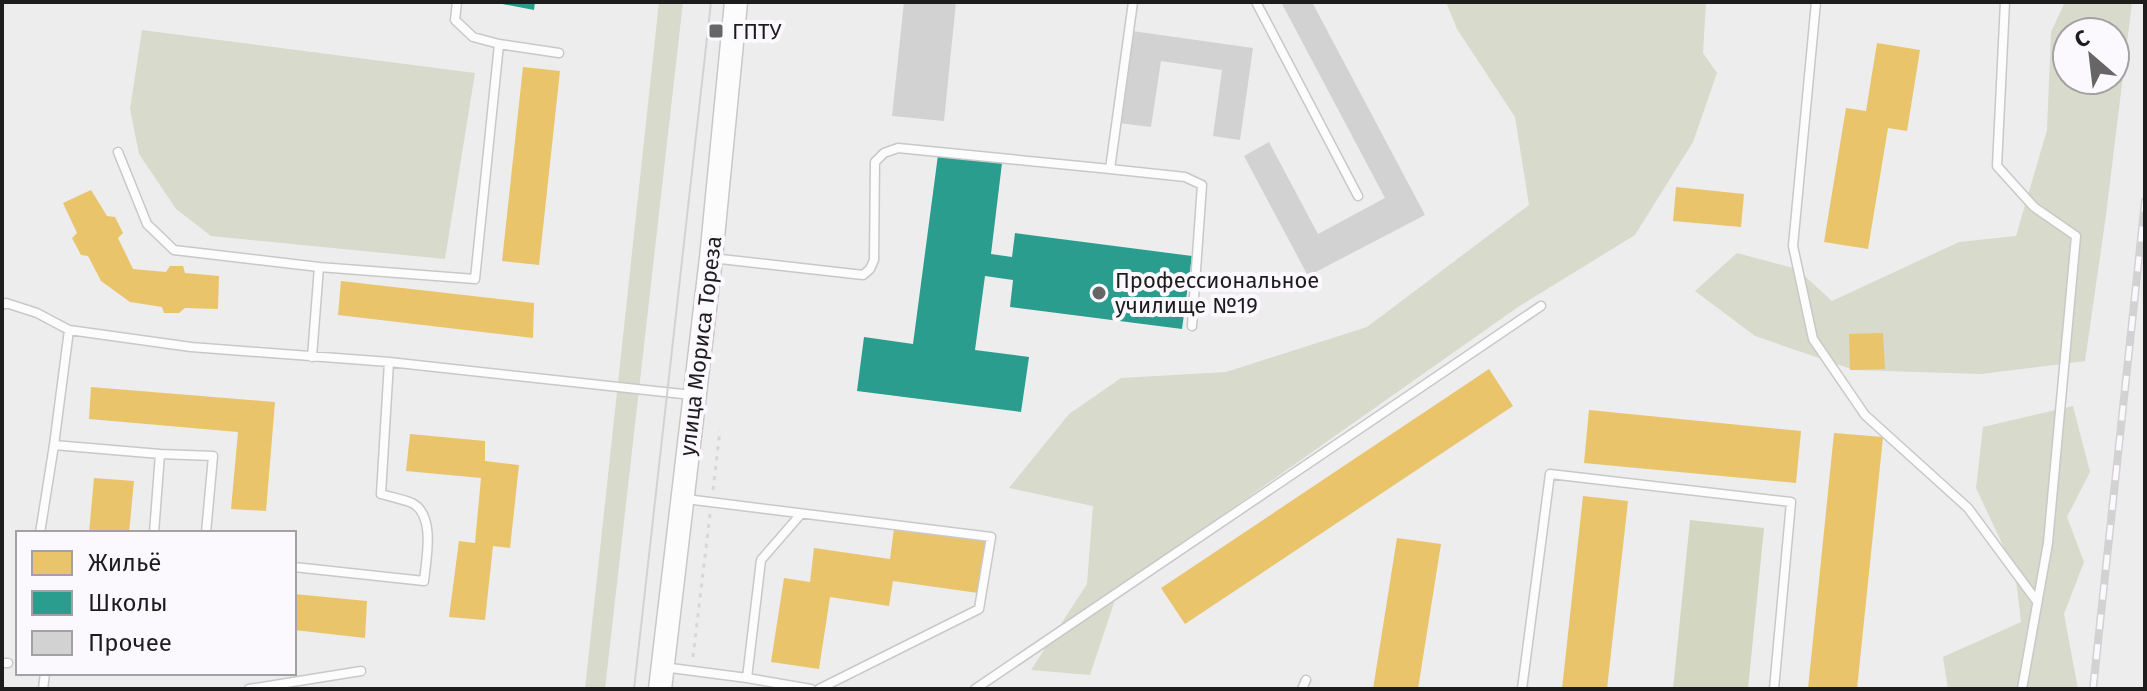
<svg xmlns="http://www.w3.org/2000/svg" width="2147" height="691" viewBox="0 0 2147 691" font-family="'Fira Sans',sans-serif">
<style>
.green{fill:#d8dacb;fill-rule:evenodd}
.forest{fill:#d3d6c0}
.homes{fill:#e9c46a}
.schools{fill:#2a9d8f}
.building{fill:#d3d2d2}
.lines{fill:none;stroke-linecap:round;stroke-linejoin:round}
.service-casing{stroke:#c8c8c9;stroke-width:11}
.tertiary-casing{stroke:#c8c8c9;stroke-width:25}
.path{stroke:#d7d7d8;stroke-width:3;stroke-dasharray:4 6;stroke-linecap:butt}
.service{stroke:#fcfcfc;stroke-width:8}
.tertiary{stroke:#fcfcfc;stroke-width:22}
.tram{stroke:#d2d2d3;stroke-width:2}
.rail-casing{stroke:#d2d2d3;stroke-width:8}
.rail{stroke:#fbf9fd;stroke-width:5;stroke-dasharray:15;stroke-linecap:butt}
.poi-dot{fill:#666667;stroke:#fbf9fd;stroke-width:3}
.labels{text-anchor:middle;stroke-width:8;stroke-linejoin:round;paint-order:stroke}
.poi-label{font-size:22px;fill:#1d1d1e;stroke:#fbf9fd;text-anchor:start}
.street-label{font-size:22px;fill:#1d1d1e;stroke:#fbf9fd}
</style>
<rect width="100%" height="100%" fill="#ededee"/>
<path class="green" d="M 659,2 L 683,2 L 605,689 L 585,689 Z
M 1446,2 L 1706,2 L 1703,53 L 1717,73 L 1693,142 L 1635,235 L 1518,307 L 1119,588 L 1090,675 L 1031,670 L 1087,584 L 1093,506 L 1009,488 L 1069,414 L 1121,378 L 1226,372 L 1367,327 L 1529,205 L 1515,117 L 1457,29 Z
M 2065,2 L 2132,2 L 2106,215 L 2085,361 L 1981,374 L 1854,370 L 1755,336 L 1695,291 L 1737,253 L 1797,269 L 1832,301 L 1959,242 L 2016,236 L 2047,130 L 2051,32 ZM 2067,32 L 2115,32 L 2115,80 L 2067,80 Z
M 142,30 L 475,73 L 445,259 L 211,236 L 176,209 L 139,154 L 130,109 Z
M 2073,406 L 2090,472 L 2067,517 L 2084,562 L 2064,614 L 2078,689 L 1948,689 L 1943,657 L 2021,622 L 2015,571 L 1976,488 L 1983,427 Z"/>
<path class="forest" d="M 1690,520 L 1764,528 L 1748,689 L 1673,689 Z"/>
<path class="homes" d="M 1877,43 L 1920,50 L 1907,131 L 1888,128 L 1868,249 L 1824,242 L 1846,108 L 1866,111 Z
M 523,67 L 560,71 L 539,265 L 502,261 Z
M 1676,187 L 1744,194 L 1741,227 L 1673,221 Z
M 91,190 L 107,216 L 115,217 L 123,233 L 118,238 L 133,269 L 166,272 L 170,266 L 183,266 L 185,273 L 219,276 L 218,309 L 185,308 L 179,313 L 164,313 L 162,307 L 130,302 L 101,281 L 88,256 L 81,255 L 72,238 L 77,233 L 63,203 Z
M 341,281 L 534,303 L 533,338 L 338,315 Z
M 1883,333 L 1885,369 L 1850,370 L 1849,334 Z
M 1489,369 L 1513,406 L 1185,624 L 1161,588 Z
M 91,387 L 275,402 L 266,511 L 231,509 L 238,432 L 89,419 Z
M 1589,410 L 1801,431 L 1796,483 L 1584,463 Z
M 1834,433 L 1883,437 L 1857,689 L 1808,689 Z
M 410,434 L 485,441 L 485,461 L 519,465 L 510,548 L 493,546 L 485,620 L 449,617 L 459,541 L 475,543 L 481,478 L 406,471 Z
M 94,478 L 134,481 L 129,533 L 89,533 Z
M 1583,496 L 1628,501 L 1607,689 L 1562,689 Z
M 894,528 L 986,541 L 978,593 L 893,581 L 889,606 L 830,597 L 819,669 L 771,662 L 784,578 L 810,582 L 814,548 L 890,559 Z
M 1397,538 L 1441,544 L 1418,689 L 1373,689 Z
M 294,594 L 367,601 L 365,638 L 294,630 Z"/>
<path class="schools" d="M 492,2 L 535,2 L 534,10 Z
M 938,155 L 1002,163 L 991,254 L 1012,257 L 1015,233 L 1192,256 L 1182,329 L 1010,307 L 1013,280 L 985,276 L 975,350 L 1029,357 L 1021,412 L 857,391 L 864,337 L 913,344 Z"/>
<path class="building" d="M 904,2 L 956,2 L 944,121 L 892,116 Z
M 1281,2 L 1312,2 L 1425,215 L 1308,276 L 1244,156 L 1269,142 L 1318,234 L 1385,198 Z
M 1132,31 L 1253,48 L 1240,140 L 1213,136 L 1222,70 L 1161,61 L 1151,127 L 1119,123 Z"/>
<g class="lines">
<defs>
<path id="service" d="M 457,2 L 455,20 L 473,37 L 499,44
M 1256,2 L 1358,196
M 1816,2 L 1793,246 L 1813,339 L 1865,415 L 1968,508 L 2036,600
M 2005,2 L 1997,166 L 2034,207 L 2076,236 L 2048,543 L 2022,689
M 118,152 L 147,224 L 174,250 L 319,267
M 1110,169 L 1185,177 L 1202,185 L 1192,326
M 712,258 L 863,275 L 870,269 L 874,260 L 875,162 L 884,153 L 898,148 L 1110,169 L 1133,2
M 2,305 L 6,303 L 37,313 L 69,330 L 191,347 L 389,362 L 692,395
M 69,330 L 54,445 L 160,454 L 154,533
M 312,357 L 319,267 L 475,279 L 499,44 L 559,53
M 160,454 L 213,456 L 206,533
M 686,499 L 991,537 L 979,609 L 819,689
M 40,533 L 54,445
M 294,567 L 424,581 C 426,560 436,515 412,503 C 402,499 391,497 381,494 L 389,362
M 2,663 L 8,663
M 663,667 L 747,678 L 761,560 L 801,514
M 747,678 L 811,689
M 43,689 L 45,673
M 249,689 L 361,671
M 975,689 L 1541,306
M 1302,689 L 1306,680
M 1522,689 L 1550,474 L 1791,502 L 1774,689"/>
<path id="tertiary" d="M 660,689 L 711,258 L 736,2"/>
</defs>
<use href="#service" class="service-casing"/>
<use href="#tertiary" class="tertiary-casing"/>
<path class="path" d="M 713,490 L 720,430
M 693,657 L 710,514"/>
<use href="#service" class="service"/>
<use href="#tertiary" class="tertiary"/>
<path class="tram" d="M 634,689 L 711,2"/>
<defs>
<path id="rail" d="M 2093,689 L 2145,201"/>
</defs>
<use href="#rail" class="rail-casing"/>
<use href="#rail" class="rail"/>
</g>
<g class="poi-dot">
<rect x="708" y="23" width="16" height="16" rx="4"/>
<circle cx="1099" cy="293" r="8"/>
</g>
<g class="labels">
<g class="poi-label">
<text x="732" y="39">ГПТУ</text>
<text x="1115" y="288">Профессиональное<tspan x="1115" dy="25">училище №19</tspan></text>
</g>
<g class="street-label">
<text transform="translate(700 346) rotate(-83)" y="8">улица Мориса Тореза</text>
</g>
</g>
<rect width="2147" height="691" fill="none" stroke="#1d1d1e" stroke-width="8"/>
<rect x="16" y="531" width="280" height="144" fill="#fbf9fd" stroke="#a2a1a4" stroke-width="2"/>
<rect x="32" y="551" width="40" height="24" fill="#e9c46a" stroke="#a2a1a4" stroke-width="2"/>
<text x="88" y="571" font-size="24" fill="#1d1d1e">Жильё</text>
<rect x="32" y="591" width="40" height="24" fill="#2a9d8f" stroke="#a2a1a4" stroke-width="2"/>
<text x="88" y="611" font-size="24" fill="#1d1d1e">Школы</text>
<rect x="32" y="631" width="40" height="24" fill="#d3d2d2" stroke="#a2a1a4" stroke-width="2"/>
<text x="88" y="651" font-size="24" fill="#1d1d1e">Прочее</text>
<g transform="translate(2091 56) rotate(332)"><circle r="38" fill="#fbf9fd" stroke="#a2a1a4" stroke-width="2"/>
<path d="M0-6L14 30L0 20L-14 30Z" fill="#666667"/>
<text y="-12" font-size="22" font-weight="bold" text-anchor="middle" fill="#1d1d1e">С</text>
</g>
</svg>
